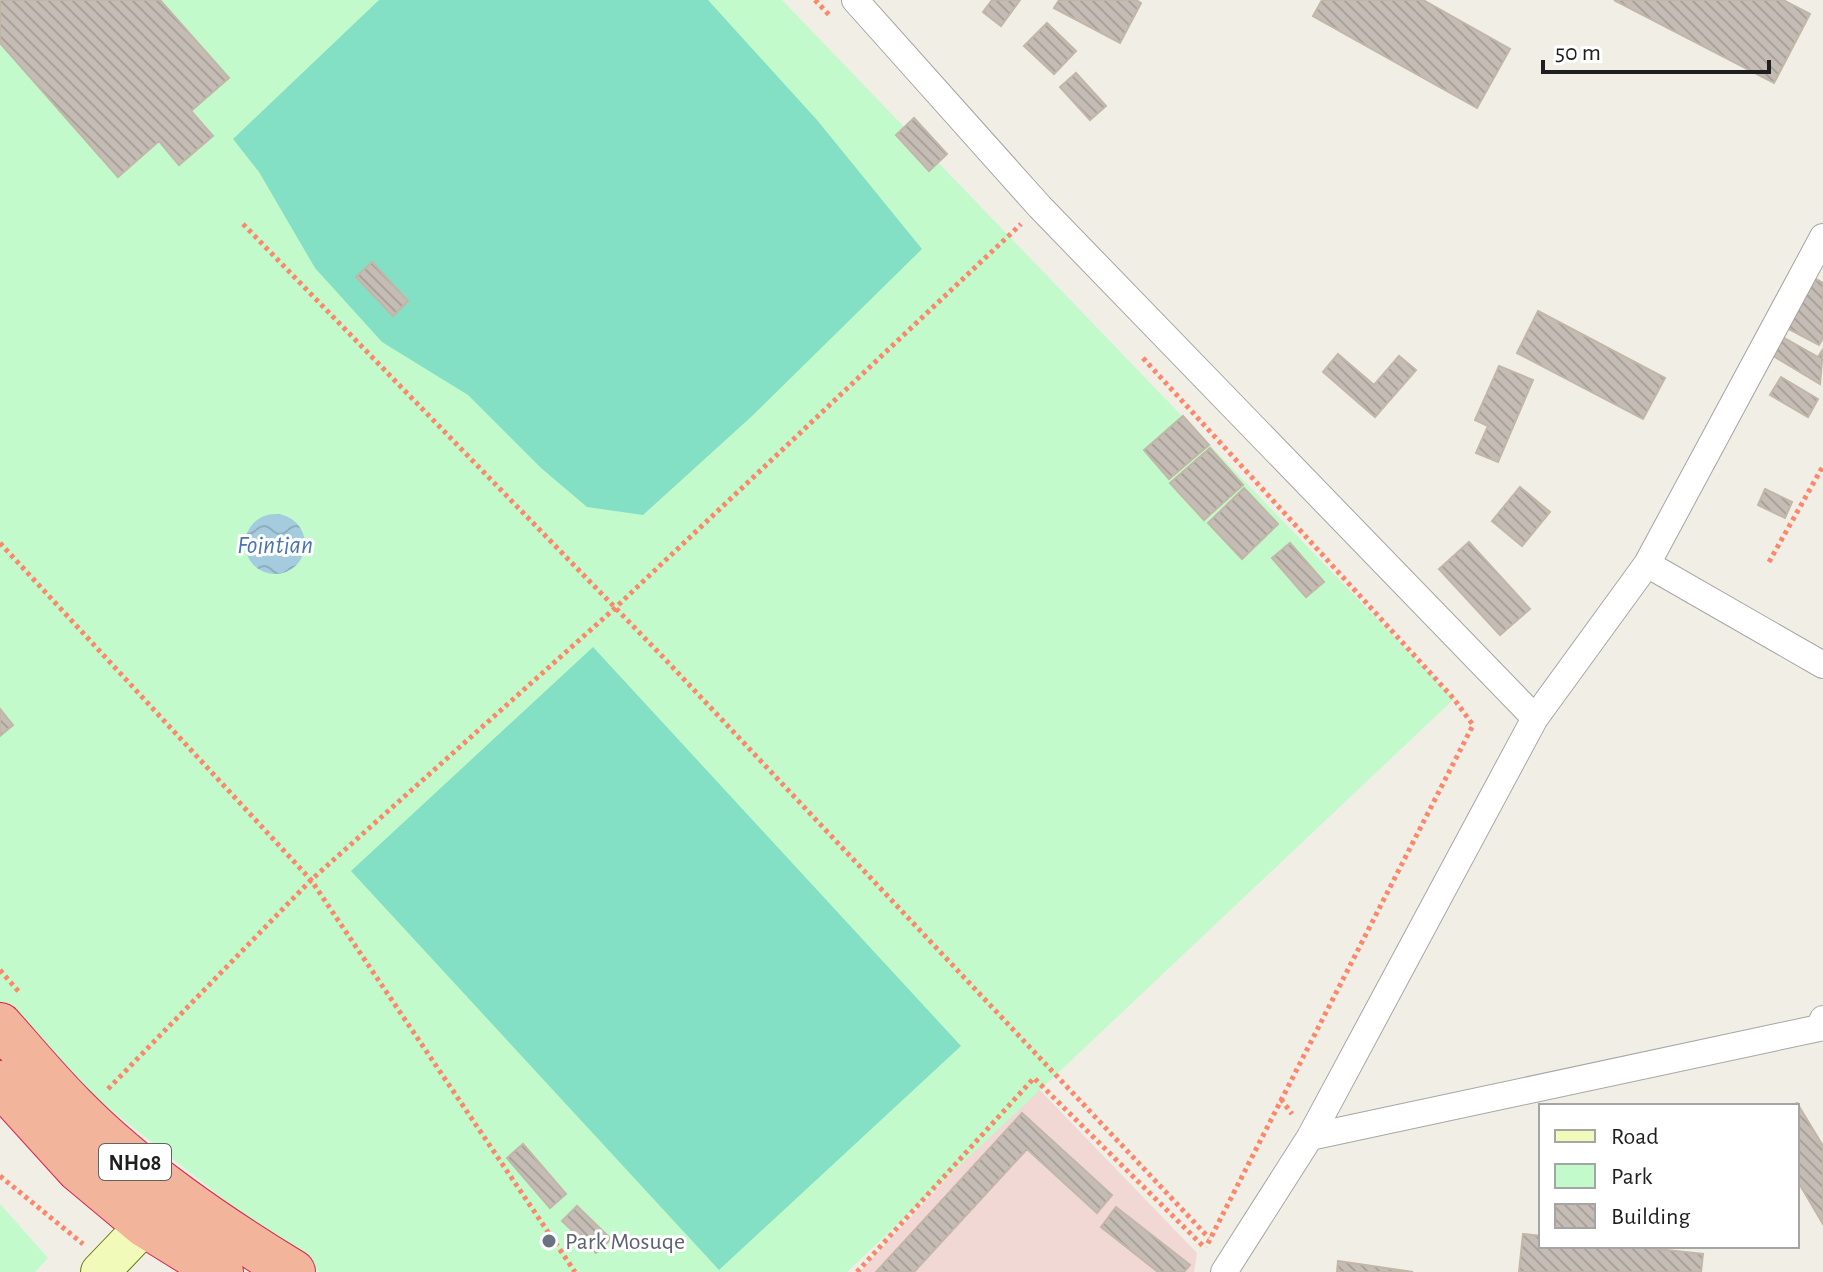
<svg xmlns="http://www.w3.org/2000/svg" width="1823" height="1272" viewBox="0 0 1823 1272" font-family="'Alegreya Sans',sans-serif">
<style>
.commercial{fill:#f1d8d5}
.park{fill:#c2facc}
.pitch{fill:#83e0c4}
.water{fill:url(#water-waves)}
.building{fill:url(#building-back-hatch);stroke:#c2b6a7;stroke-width:2}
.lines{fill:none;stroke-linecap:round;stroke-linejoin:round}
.minor-casing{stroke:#a6a6a6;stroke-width:28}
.secondary-casing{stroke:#627903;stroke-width:40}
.trunk-casing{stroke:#dd2352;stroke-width:46}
.path{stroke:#fc876b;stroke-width:5;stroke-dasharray:4 4;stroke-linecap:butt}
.minor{stroke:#fff;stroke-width:26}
.secondary{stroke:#f1fab9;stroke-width:38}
.trunk{stroke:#f2b49a;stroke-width:44}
.worship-dot{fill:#6b7280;stroke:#fff;stroke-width:3}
.labels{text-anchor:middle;stroke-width:6;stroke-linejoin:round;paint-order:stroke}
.shield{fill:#fff;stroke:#626262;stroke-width:2}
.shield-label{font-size:22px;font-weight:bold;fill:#1f1f1f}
.worship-label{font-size:24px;fill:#5b616d;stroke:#fff;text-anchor:start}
.water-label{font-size:26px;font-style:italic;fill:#4a74b1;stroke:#fff}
</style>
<defs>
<pattern id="water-waves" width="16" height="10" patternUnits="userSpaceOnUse" patternTransform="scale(2)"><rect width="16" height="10" fill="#a5ccde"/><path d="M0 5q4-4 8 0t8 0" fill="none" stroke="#8eafbe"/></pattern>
<pattern id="building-back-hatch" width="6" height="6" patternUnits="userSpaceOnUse" patternTransform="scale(2)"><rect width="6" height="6" fill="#c5bdb5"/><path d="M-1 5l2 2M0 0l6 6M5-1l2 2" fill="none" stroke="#a9a29b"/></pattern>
</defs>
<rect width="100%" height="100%" fill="#f0eee5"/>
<path class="commercial" d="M 1034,1084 L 1197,1253 L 1194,1272 L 860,1272 Z"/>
<path class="park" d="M 0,0 L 782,0 L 1454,699 L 847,1272 L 320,1272 L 294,1255 L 68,1076 L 0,1002 Z
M 0,1204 L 48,1258 L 35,1272 L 0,1272 Z"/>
<path class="pitch" d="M 379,0 L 708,0 L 817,120 L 922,249 L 751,417 L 643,515 L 587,507 L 541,468 L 468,395 L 382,342 L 315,268 L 259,172 L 233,139 Z
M 593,647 L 961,1046 L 719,1270 L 351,871 Z"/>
<path class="water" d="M245 544a30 30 0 1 1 60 0a30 30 0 1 1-60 0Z"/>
<path class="building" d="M 0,0 L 160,0 L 229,78 L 191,111 L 213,136 L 179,165 L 159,141 L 118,177 L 0,43 Z
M 992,0 L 1020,0 L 1001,26 L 983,12 Z
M 1059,0 L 1136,0 L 1141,3 L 1120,43 L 1054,8 Z
M 1322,0 L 1423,0 L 1510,49 L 1477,108 L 1313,16 Z
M 1614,0 L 1783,0 L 1810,14 L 1774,83 Z
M 1047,23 L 1076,51 L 1054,74 L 1024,46 Z
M 1076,73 L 1106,106 L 1090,120 L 1060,87 Z
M 914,118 L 947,154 L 929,171 L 896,135 Z
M 372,262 L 408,301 L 393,316 L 356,277 Z
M 1812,277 L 1823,283 L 1823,338 L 1819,345 L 1785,327 Z
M 1538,311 L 1665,378 L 1643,419 L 1517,353 Z
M 1781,336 L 1818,357 L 1823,349 L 1820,384 L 1770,354 Z
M 1338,354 L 1374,385 L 1399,356 L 1416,370 L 1375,417 L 1323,372 Z
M 1499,366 L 1533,380 L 1498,462 L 1476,453 L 1488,426 L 1475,420 Z
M 1781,377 L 1818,399 L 1808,417 L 1770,395 Z
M 1183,416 L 1209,445 L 1169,479 L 1144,450 Z
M 1210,448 L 1243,485 L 1204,520 L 1170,483 Z
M 1520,487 L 1550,512 L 1522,546 L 1492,521 Z
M 1244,488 L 1278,524 L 1242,559 L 1208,523 Z
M 1765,489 L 1792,502 L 1785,518 L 1758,505 Z
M 1469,542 L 1530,609 L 1500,635 L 1439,569 Z
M 1290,543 L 1324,582 L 1306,597 L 1272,558 Z
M 0,709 L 13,725 L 0,736 Z
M 1797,1103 L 1823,1146 L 1823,1224 L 1797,1180 L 1797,1106 L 1791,1106 Z
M 1022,1113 L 1112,1195 L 1097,1213 L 1027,1149 L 914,1272 L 876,1272 Z
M 523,1144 L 566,1194 L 550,1208 L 507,1158 Z
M 577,1206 L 611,1239 L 596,1253 L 562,1221 Z
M 1116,1207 L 1190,1265 L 1184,1272 L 1158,1272 L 1101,1227 Z
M 1523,1234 L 1541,1236 L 1541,1246 L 1629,1246 L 1703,1254 L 1701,1272 L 1519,1272 Z
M 1338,1261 L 1413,1272 L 1337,1272 Z"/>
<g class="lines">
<defs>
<path id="minor" d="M 855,0 L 1040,207 L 1535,718 L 1310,1137 L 1224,1272
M 1647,564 L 1823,237
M 1535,718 L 1647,564 L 1823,665
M 1310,1137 L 1819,1028 L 1823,1019"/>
<path id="secondary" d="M 100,1272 L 145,1225"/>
<path id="trunk" d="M 0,1025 C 24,1052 48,1081 74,1107 C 137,1171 216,1225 293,1272
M 0,1083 L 78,1169 L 145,1225 L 221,1272"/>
</defs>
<use href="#minor" class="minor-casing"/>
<use href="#secondary" class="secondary-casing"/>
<use href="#trunk" class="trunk-casing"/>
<path class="path" d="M 815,0 L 831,17
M 243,224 L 664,658 L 1209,1238
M 1143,358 L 1454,699 L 1473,725 L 1206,1247
M 0,543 L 311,880 L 575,1272
M 1769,562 L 1823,466
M 0,970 L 19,992
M 108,1089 L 311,880 L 614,609 L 1021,224
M 1281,1099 L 1292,1114
M 0,1176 L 83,1244
M 857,1272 L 1034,1078 L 1205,1248"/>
<use href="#minor" class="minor"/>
<use href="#secondary" class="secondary"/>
<use href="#trunk" class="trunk"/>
</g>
<circle class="worship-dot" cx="549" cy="1241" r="8"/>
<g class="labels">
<rect class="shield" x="99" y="1144" width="72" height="36" rx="6"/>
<g class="shield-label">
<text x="135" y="1170">NH08</text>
</g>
<g class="worship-label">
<text x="565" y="1249">Park Mosuqe</text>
</g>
<g class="water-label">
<text x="275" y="553">Fointian</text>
</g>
</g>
<rect x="1539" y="1104" width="260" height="144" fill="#ffffff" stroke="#a5a5a5" stroke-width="2"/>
<rect x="1555" y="1130" width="40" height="12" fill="#f1fab9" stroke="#a5a5a5" stroke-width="2"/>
<text x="1611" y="1144" font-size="24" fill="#1f1f1f">Road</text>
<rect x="1555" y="1164" width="40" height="24" fill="#c2facc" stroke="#a5a5a5" stroke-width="2"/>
<text x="1611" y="1184" font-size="24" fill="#1f1f1f">Park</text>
<rect x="1555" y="1204" width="40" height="24" fill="url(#building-back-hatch)" stroke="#a5a5a5" stroke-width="2"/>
<text x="1611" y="1224" font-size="24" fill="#1f1f1f">Building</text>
<path d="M1543 60v12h226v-12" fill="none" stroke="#1f1f1f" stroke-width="4"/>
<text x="1555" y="60" font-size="24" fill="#1f1f1f" stroke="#ffffff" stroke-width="6" paint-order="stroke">50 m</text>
</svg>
